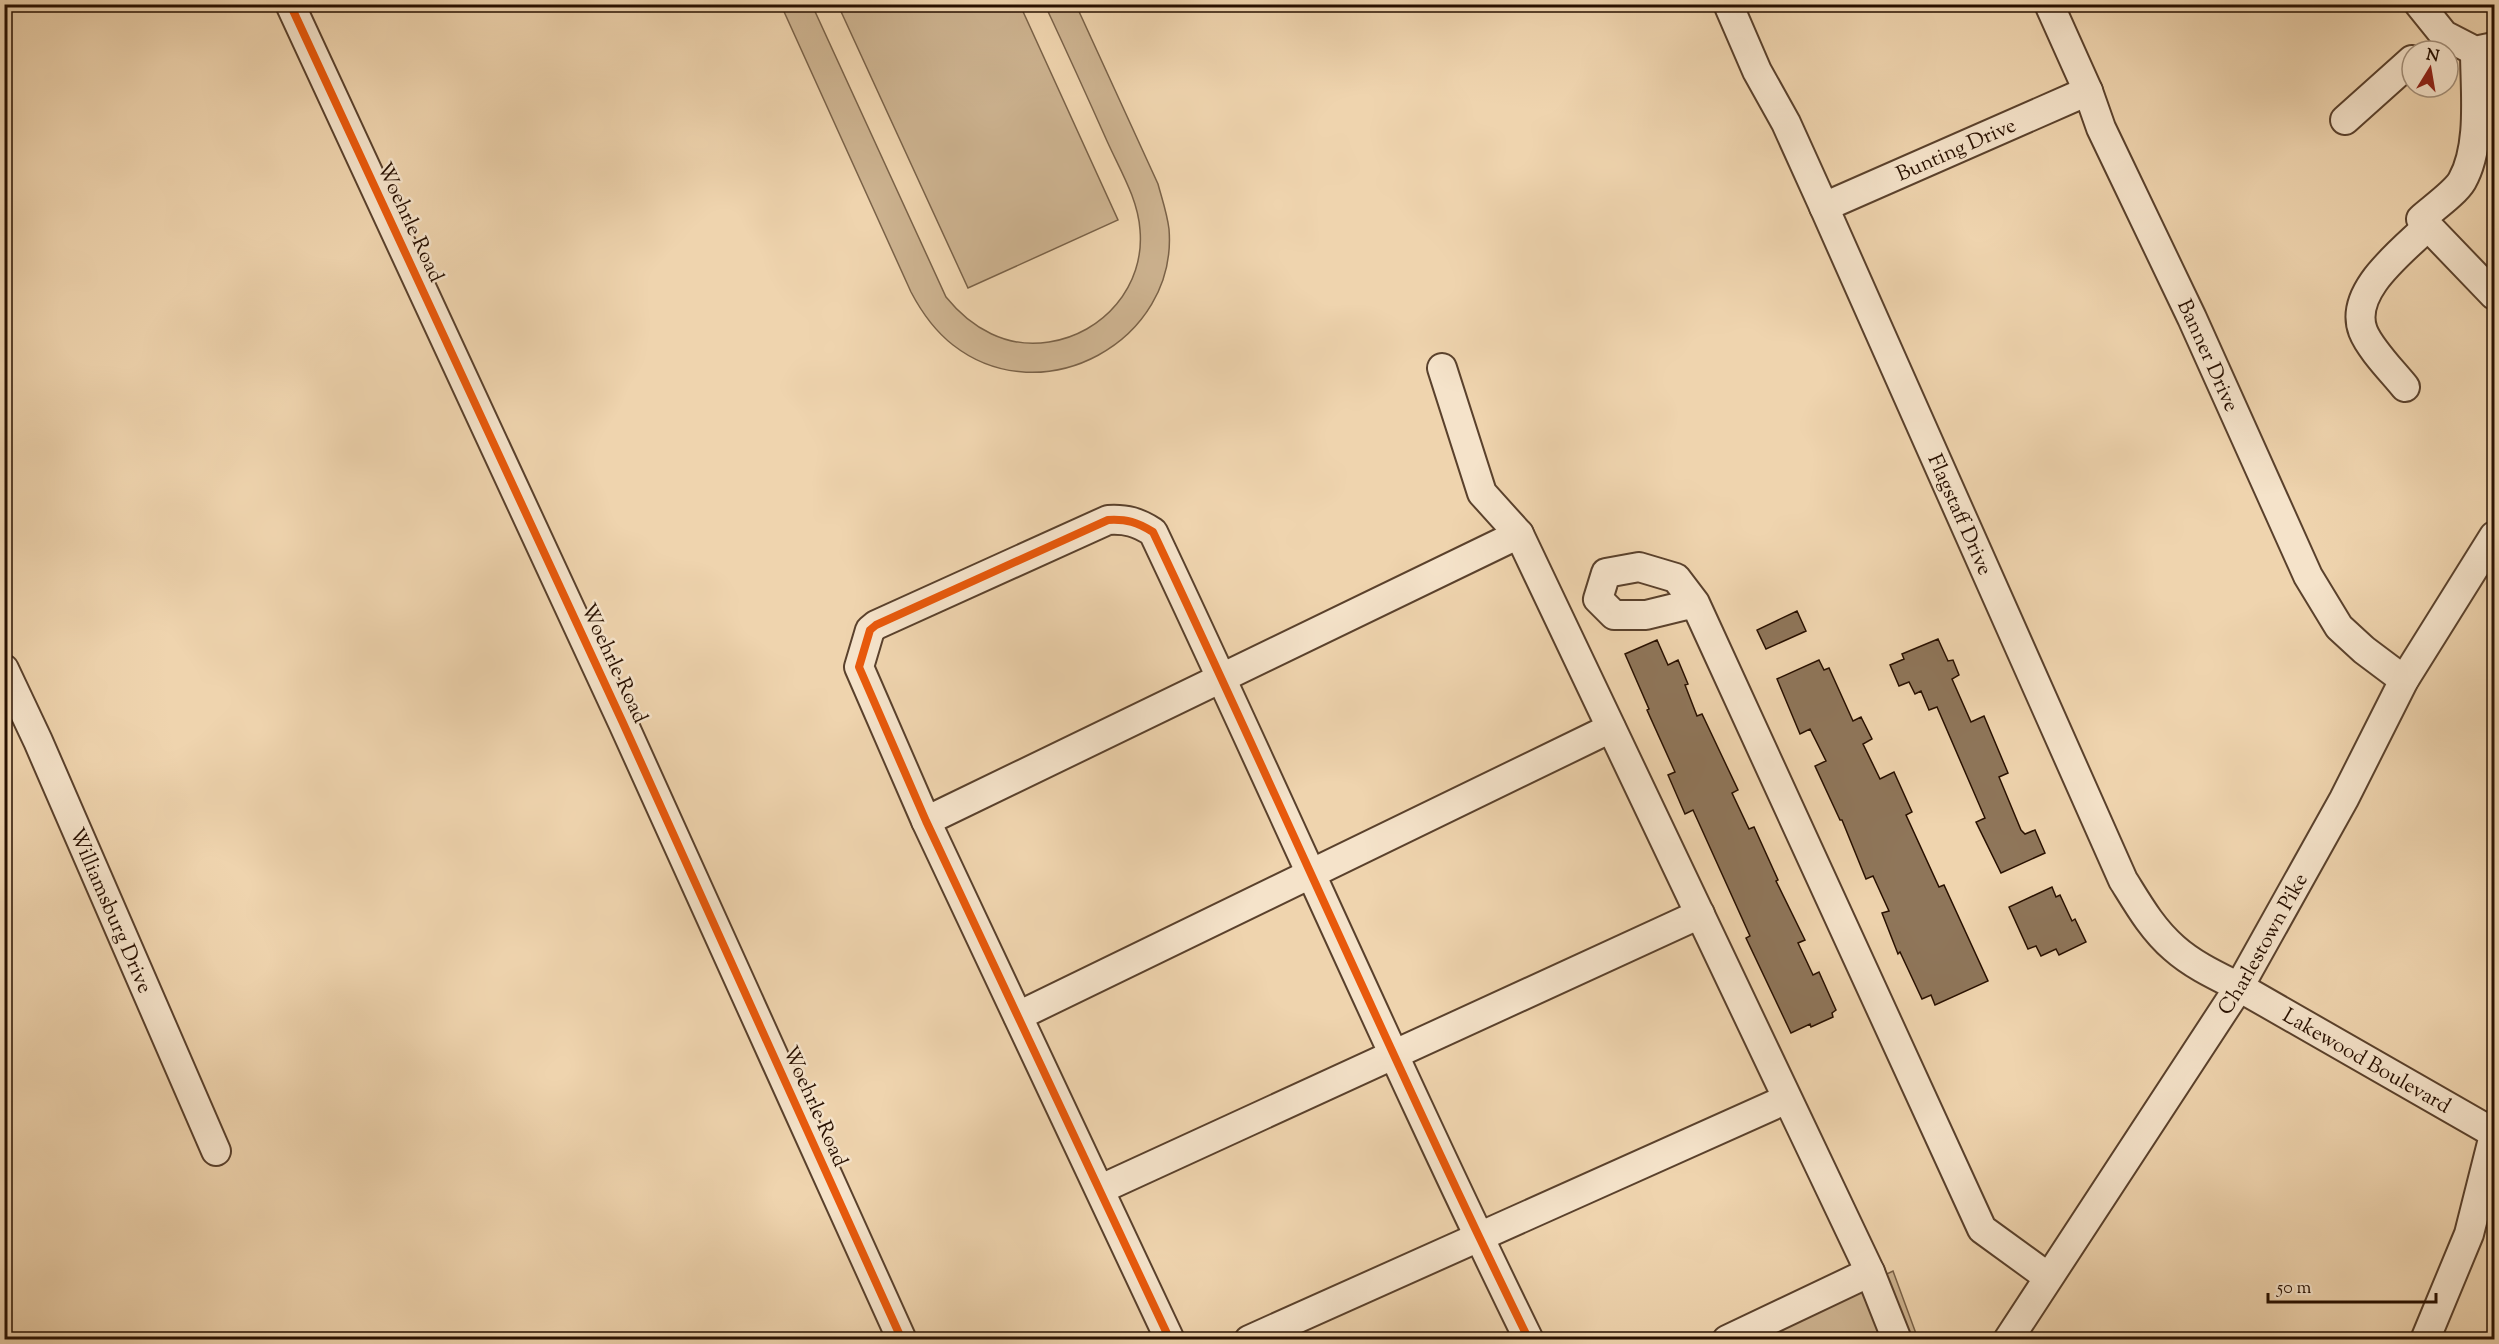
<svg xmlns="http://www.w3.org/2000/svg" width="2499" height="1344" viewBox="0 0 2499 1344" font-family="'Sorts Mill Goudy',serif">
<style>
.green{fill:#cdb390;stroke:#7a6248;stroke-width:1.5}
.building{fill:#8f765a;stroke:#281000;stroke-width:1.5}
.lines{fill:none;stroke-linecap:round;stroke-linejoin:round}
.minor-casing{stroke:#5a412c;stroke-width:32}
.minor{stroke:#f5e3ca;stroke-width:28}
.cycleway-casing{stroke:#f5e3ca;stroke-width:11}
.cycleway{stroke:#e8590c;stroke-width:8}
.labels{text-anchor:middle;stroke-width:5;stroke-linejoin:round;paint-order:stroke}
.street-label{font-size:21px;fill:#281000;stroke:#f5e3ca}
</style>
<rect width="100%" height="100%" fill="#efd4ae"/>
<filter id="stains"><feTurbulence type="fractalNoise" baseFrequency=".00333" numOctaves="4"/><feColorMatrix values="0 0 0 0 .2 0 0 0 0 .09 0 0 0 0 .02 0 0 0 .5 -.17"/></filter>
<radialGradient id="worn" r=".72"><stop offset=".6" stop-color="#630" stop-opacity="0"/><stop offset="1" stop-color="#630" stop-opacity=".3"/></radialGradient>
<path class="green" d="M 781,5 L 812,5 L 946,297 C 971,328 1007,349 1049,342 C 1103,334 1145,286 1140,230 C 1138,199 1120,170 1107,141 C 1087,96 1066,50 1045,5 L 1076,5 L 1158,184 C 1162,199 1167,213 1169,229 C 1178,341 1043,415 953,345 C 935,331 922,313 911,292 Z
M 838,5 L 1020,5 L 1118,220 L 968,288 Z
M 1893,1271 L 1918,1339 L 1750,1340 Z"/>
<path class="building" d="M 1797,611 L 1806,631 L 1766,649 L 1757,630 Z
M 1938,639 L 1948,661 L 1953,660 L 1959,675 L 1952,679 L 1971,722 L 1984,716 L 2008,773 L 1999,777 L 2021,830 L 2025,834 L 2035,830 L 2045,853 L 2001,873 L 1976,822 L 1985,818 L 1937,707 L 1929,710 L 1921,691 L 1915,694 L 1909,682 L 1899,686 L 1890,665 L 1904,659 L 1902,654 Z
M 1657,640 L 1668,665 L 1678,660 L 1688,684 L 1685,685 L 1697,716 L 1702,714 L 1738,790 L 1732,793 L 1749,829 L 1754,827 L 1778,880 L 1776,881 L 1805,940 L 1798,943 L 1813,975 L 1819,972 L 1836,1010 L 1832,1013 L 1833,1017 L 1811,1027 L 1810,1024 L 1791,1033 L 1746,938 L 1750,936 L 1693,810 L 1685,814 L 1668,775 L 1675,772 L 1647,710 L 1649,709 L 1625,654 Z
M 1819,660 L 1824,670 L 1829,668 L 1853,721 L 1861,717 L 1872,739 L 1863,744 L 1880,779 L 1894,772 L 1912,812 L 1906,815 L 1939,887 L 1944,885 L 1988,981 L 1935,1005 L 1931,995 L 1922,999 L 1900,952 L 1898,954 L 1882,913 L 1889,911 L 1873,876 L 1866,879 L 1842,820 L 1840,820 L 1815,766 L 1826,761 L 1810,729 L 1800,734 L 1777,679 Z
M 2052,887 L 2056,897 L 2060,895 L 2072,921 L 2075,919 L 2086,942 L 2059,955 L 2056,949 L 2041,956 L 2036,946 L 2028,949 L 2009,907 Z"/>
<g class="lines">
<defs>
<g id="minor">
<path d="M 290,4 L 623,723 L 902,1340"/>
<path id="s1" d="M 1728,4 L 1757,71 L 1786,123 L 1824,207 L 2123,880 C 2138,904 2152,929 2174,948 C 2193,965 2217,976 2239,987 L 2494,1133"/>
<path id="s2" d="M 2049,4 L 2088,91 L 2101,128 L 2192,318 L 2308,576 L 2339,627 L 2364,650 L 2404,680"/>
<path d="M 2419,4 L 2444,35 L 2475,51 L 2494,47"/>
<path d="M 2475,51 C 2475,90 2482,146 2462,181 C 2455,193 2432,209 2421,219 L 2494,295"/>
<path d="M 2345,120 L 2412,60"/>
<path id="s3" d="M 1824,207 L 2088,91"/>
<path d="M 1442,368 L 1482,493 L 1519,534 L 1870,1272 L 1897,1340"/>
<path d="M 2405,387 C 2393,372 2370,349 2363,331 C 2348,291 2403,251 2428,226"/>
<path d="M 1695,603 L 1646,615 L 1614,615 L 1598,599 L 1606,573 L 1639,567 L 1676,578 L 1695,603 L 1982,1229 L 2048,1277"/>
<path id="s4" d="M 4,669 L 38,741 L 216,1151"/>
<path d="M 926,821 L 1519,534"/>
<path d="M 1018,1016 L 1611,728"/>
<path d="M 1101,1189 L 1700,914"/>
<path d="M 1170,1340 L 926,821 L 859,667 L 870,630 L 876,625 L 1108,520 C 1127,519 1137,522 1153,532 C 1280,800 1398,1073 1529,1340"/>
<path d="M 1249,1340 L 1787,1099"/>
<path d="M 1727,1340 L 1870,1272"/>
<path id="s5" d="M 2008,1340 L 2239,987 L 2344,799 L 2404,680 L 2494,536"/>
<path d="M 2425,1340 L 2469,1234 L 2494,1135"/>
</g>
</defs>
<use href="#minor" class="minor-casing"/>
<use href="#minor" class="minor"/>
<defs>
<path id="cycleway" d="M 290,4 L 623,723 L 902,1340
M 1170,1340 L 926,821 L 859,667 L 870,630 L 876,625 L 1108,520 C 1127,519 1137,522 1153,532 C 1280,800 1398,1073 1529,1340"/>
</defs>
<use href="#cycleway" class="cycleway-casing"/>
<use href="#cycleway" class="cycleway"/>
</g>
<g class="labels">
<g class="street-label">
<text dy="7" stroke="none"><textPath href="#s3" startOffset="144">Bunting Drive</textPath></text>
<text transform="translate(411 222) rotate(65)" y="7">Woehrle Road</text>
<text dy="7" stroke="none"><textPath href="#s2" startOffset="386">Banner Drive</textPath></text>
<text dy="7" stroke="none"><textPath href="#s1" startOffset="561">Flagstaff Drive</textPath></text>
<text transform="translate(615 663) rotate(65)" y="7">Woehrle Road</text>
<text dy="7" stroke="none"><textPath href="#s4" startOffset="264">Williamsburg Drive</textPath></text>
<text dy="7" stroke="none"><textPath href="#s5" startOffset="471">Charlestown Pike</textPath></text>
<text dy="7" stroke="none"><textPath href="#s1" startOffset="1270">Lakewood Boulevard</textPath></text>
<text transform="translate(816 1106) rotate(66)" y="7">Woehrle Road</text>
</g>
</g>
<rect width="2499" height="1344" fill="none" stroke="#efd4ae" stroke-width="24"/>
<rect x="6" y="6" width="2487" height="1332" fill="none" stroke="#281000" stroke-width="3"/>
<rect x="12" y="12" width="2475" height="1320" fill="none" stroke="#281000" stroke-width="1.5"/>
<g transform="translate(2430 69) rotate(11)"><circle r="28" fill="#f5e3ca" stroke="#a38f79" stroke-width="1.5"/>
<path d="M0-4.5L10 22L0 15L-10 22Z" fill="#8f2418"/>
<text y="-9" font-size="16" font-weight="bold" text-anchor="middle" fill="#281000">N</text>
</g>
<path d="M2268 1293v9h168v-9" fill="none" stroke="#281000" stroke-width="3"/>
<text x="2277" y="1293" font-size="18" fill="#281000" stroke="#f5e3ca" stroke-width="4.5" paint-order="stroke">50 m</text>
<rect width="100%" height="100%" filter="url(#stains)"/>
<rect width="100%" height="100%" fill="url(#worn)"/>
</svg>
